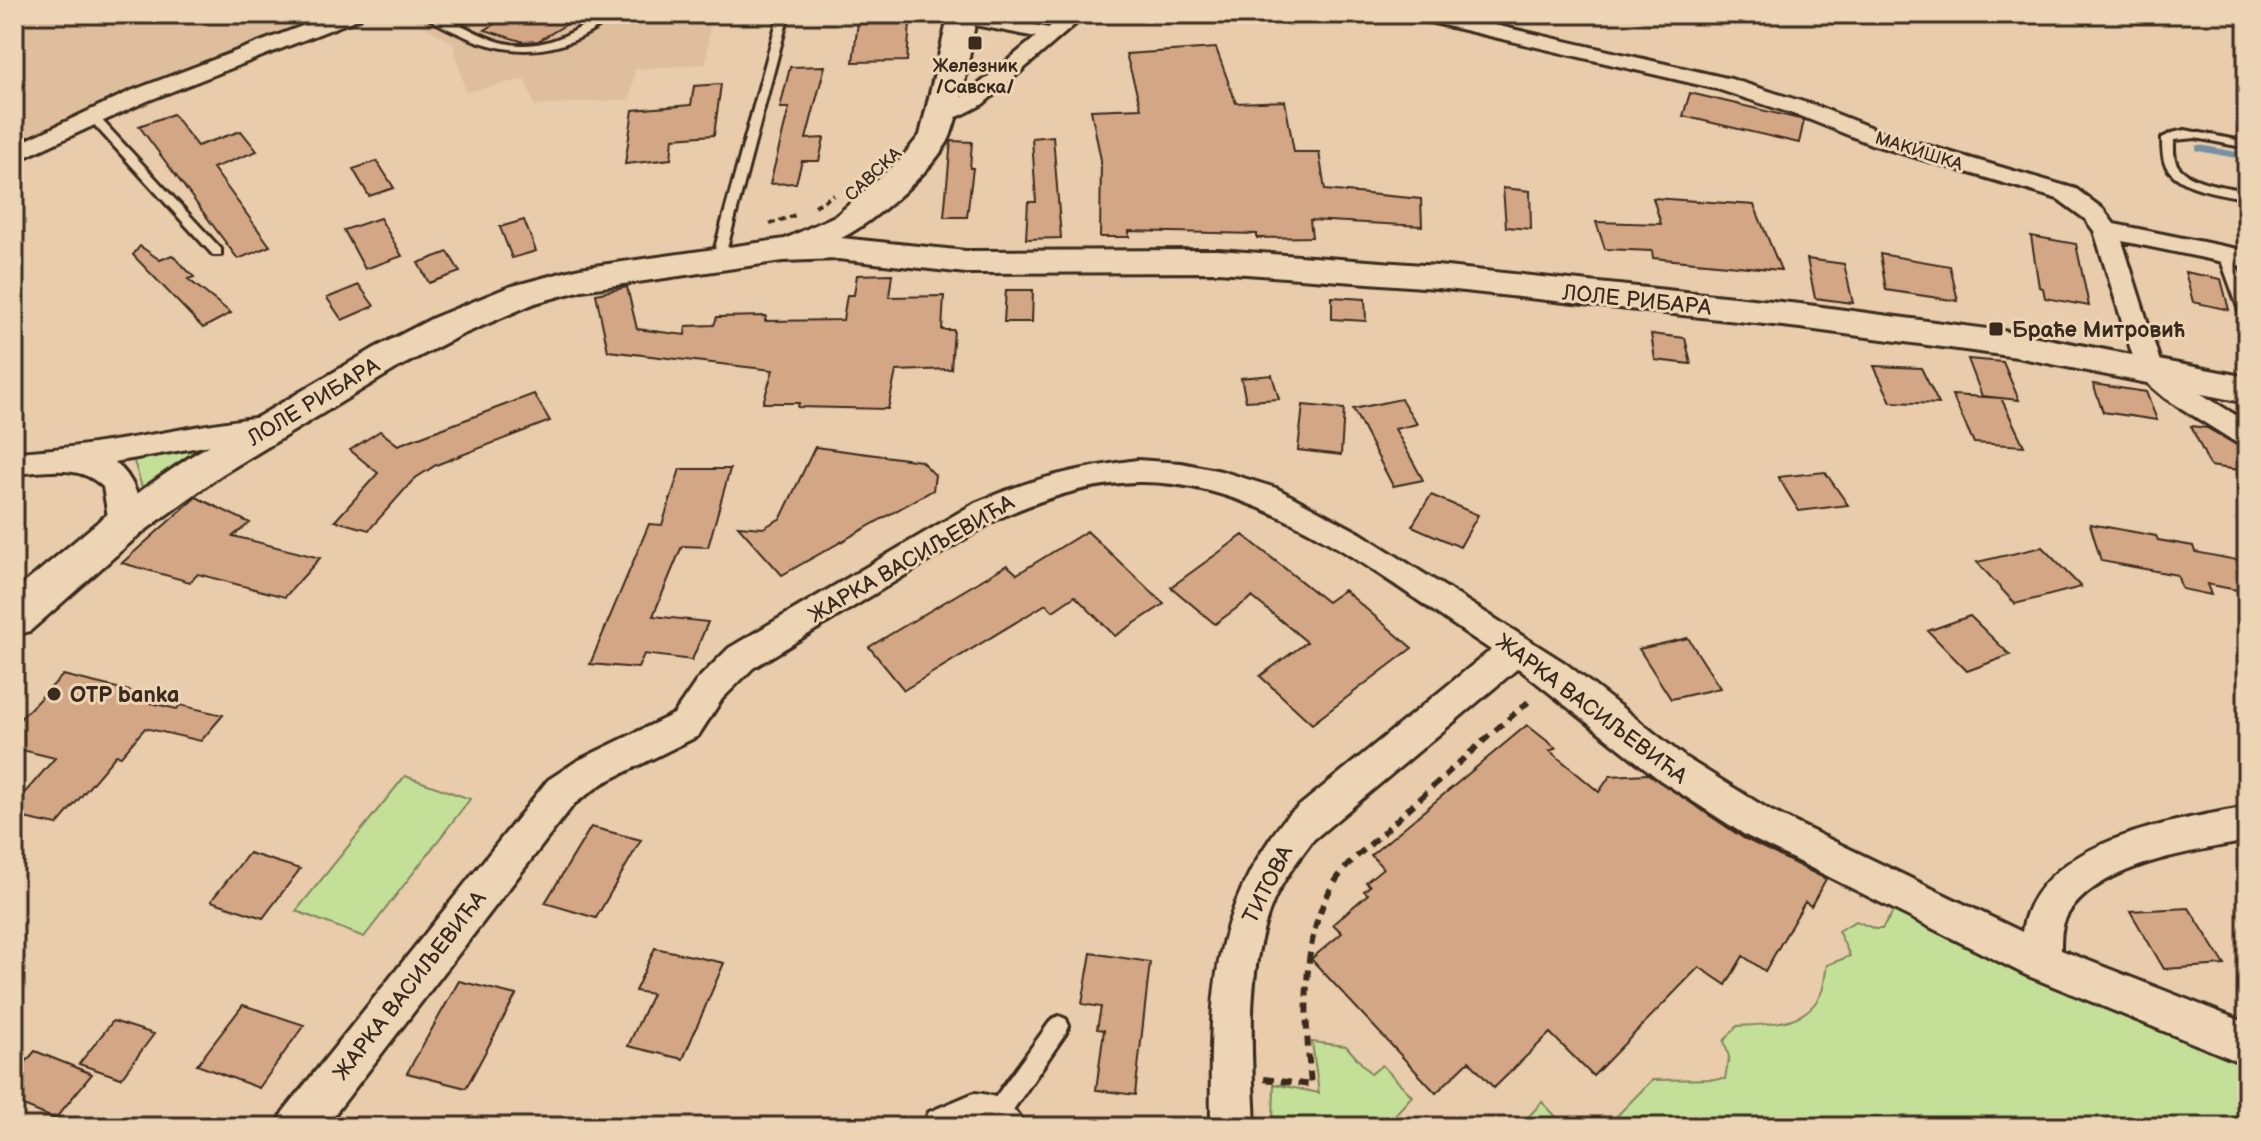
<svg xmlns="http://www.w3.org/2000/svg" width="2261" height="1141" viewBox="0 0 2261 1141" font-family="'Balsamiq Sans',sans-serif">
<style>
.built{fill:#dfbe9d}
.green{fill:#c4e098;stroke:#80855b;stroke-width:2}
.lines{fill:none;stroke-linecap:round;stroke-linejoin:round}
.stream{stroke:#7591a3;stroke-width:6}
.building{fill:#d3a785;stroke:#3b2a1e;stroke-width:2}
.service-casing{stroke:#3b2a1e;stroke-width:6}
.minor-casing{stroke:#3b2a1e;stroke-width:6}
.secondary-casing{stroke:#3b2a1e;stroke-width:6}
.path-far1{stroke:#3b2a1e;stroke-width:4;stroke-dasharray:6 4;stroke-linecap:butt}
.path{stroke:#3b2a1e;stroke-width:6;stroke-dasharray:10 7;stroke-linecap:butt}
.service{fill:#ecd4b4;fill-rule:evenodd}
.minor{fill:#ecd4b4;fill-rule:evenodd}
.secondary{fill:#ecd4b4;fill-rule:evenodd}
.poi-dot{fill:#3b2a1e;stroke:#ecd4b4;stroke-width:3}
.labels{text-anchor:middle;stroke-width:6;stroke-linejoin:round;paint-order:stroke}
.far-poi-label{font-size:18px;font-weight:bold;fill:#3b2a1e;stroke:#ecd4b4}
.far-street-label{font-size:18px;fill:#3b2a1e;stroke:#ecd4b4}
.street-label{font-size:22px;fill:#3b2a1e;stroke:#ecd4b4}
.poi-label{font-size:22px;font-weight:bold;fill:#3b2a1e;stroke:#ecd4b4;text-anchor:start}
</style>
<rect width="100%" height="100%" fill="#e8ccab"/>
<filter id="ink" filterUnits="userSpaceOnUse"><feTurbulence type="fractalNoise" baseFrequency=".0125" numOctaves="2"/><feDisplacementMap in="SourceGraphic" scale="16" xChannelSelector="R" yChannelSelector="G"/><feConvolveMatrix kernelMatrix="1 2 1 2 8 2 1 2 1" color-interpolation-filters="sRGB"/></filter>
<g filter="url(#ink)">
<path class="built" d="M 14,14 L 353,14 L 14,155 Z
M 404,14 L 711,14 L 706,64 L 635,69 L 630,99 L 535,106 L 525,79 L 466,92 L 453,43 Z"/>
<path class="green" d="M 205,444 L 142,487 L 132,455 Z
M 405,776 L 470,799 L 364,937 L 296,911 Z
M 1904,895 L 2247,1044 L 2247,1127 L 1606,1127 L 1652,1080 L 1725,1079 L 1729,1057 L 1724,1041 L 1737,1026 C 1768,1024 1808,1026 1822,991 C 1825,983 1825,973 1827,965 L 1850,956 L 1838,931 L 1856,921 L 1875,929 L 1882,929 Z
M 1312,1042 L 1346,1046 L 1371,1074 L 1382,1065 L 1412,1096 L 1393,1117 L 1407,1127 L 1273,1127 L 1274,1084 L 1319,1093 Z
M 1542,1102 L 1566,1127 L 1519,1127 Z"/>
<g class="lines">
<path class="stream" d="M 2199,148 L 2247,157"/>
</g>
<path class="building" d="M 511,14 L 584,14 L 538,41 L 524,42 L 485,30 Z
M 859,14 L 904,16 L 903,23 L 910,23 L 907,61 L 853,62 Z
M 1216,48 L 1236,103 L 1285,101 L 1294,152 L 1319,152 L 1325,190 L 1421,199 L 1422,226 L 1310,220 L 1312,237 L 1257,238 L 1257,234 L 1129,231 L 1129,237 L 1100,237 L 1101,160 L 1091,110 L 1141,108 L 1126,54 Z
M 825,66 L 806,139 L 824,138 L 819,161 L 802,161 L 796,183 L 770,184 L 789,108 L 780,108 L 790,67 Z
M 721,84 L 714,135 L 673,138 L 671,159 L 625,164 L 633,110 L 691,105 L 694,86 Z
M 1690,93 L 1804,120 L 1799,143 L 1683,116 Z
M 173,114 L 197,146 L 241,131 L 257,151 L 213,168 L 270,246 L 238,259 L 139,126 Z
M 1053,136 L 1061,238 L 1026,239 L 1028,202 L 1036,202 L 1032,138 Z
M 951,141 L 972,142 L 970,168 L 973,168 L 967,217 L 944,217 Z
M 377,161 L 394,188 L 369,196 L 353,169 Z
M 1503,188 L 1530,191 L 1531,229 L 1506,227 Z
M 1653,198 L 1754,205 L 1781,270 L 1653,258 L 1652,251 L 1605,249 L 1596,222 L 1661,224 Z
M 380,218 L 402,256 L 365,269 L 344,230 Z
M 524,220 L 536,251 L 512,258 L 500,227 Z
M 2031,236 L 2076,244 L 2089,306 L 2045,298 L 2043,288 L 2039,287 Z
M 140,246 L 160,260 L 172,255 L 194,277 L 188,279 L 231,313 L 203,328 L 133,255 Z
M 448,252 L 460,272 L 429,283 L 418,263 Z
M 1880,254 L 1950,266 L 1958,301 L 1886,290 Z
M 1807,259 L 1844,264 L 1853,303 L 1815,298 Z
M 2185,272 L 2221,279 L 2229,310 L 2193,302 Z
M 892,274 L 889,297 L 944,296 L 942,330 L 954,330 L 951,369 L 896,371 L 888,409 L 798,407 L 799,403 L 763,403 L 773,370 L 608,351 L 596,294 L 627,287 L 637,329 L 685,335 L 686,326 L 714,325 L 717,317 L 766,316 L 765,321 L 843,320 L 847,295 L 854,295 L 857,275 Z
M 359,285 L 374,306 L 342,320 L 327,298 Z
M 1006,290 L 1033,290 L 1032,322 L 1004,322 Z
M 1332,297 L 1365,299 L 1366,321 L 1332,319 Z
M 1651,334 L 1685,338 L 1691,364 L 1655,360 Z
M 1968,359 L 2003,362 L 2019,400 L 1982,396 Z
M 1874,366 L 1921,368 L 1939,404 L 1891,402 Z
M 1272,375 L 1279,399 L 1246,401 L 1241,378 Z
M 2093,384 L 2146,392 L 2157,420 L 2103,412 Z
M 534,394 L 550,421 L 436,465 L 414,479 L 369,530 L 335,521 L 378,473 L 350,450 L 380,431 L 398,445 Z
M 1952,395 L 2001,398 L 2024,446 L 1974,443 Z
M 1401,399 L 1417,424 L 1395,429 L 1423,480 L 1393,486 L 1353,409 Z
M 1303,405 L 1344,409 L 1341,455 L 1298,450 Z
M 2191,426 L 2207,428 L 2240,447 L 2247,459 L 2247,471 L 2210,466 Z
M 815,447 L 921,461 L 935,475 L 933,490 L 782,575 L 738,526 L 763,528 L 781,518 Z
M 680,469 L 730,469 L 708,547 L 682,546 L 653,616 L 708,622 L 692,660 L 644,654 L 638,668 L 590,664 L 649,524 L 662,525 Z
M 1825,472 L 1848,505 L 1799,511 L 1778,477 Z
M 1431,495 L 1478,515 L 1460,547 L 1412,526 Z
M 196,497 L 250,523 L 233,536 L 320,558 L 285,597 L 198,574 L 190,582 L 122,563 Z
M 2090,524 L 2156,536 L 2158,540 L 2193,546 L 2195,552 L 2247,562 L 2247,592 L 2207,584 L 2211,595 L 2182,589 L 2177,575 L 2101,561 Z
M 1087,531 L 1164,604 L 1115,636 L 1075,596 L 1053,611 L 1046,604 L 904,690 L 869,647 L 1007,565 L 1017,574 Z
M 1243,535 L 1327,602 L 1344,590 L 1412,648 L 1312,724 L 1260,676 L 1307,642 L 1252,597 L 1215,624 L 1171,587 Z
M 2042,547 L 2081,587 L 2015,604 L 1977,562 Z
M 1970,616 L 2010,655 L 1967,671 L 1928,631 Z
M 1688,638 L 1720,688 L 1671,699 L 1639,649 Z
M 63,675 L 130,691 L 124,697 L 177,709 L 180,705 L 223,715 L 201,741 L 145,728 L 121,756 L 116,755 L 57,825 L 14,816 L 14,805 L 55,758 L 14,748 L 14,725 Z
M 1527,725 L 1556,748 L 1550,751 L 1599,792 L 1610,776 L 1648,774 L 1743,838 L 1826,879 L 1811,906 L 1805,902 L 1765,971 L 1743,956 L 1726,985 L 1699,967 L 1593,1076 L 1550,1033 L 1494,1088 L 1469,1061 L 1436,1093 L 1311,959 L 1342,933 L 1333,924 L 1368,894 L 1364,891 L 1370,886 L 1366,882 L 1383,868 L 1371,855 Z
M 591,827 L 641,840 L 596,918 L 545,903 Z
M 249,853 L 300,869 L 263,918 L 211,901 Z
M 2189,908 L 2225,965 L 2164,969 L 2130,911 Z
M 655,948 L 724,963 L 683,1059 L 628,1046 L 652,994 L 635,991 Z
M 1091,953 L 1150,962 L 1135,1095 L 1096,1090 L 1104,1030 L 1097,1029 L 1101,1007 L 1082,1004 Z
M 459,981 L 516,995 L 466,1088 L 407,1073 Z
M 243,1005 L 304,1025 L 259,1088 L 197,1065 Z
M 113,1021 L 154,1034 L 121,1078 L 79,1064 Z
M 35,1051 L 92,1074 L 55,1119 L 14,1102 L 14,1076 Z"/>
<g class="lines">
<defs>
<path id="service" d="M 423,14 C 456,14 485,46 523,45 C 544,45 563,38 581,27 C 594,20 601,14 615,14 C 570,54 516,60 462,35 C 449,29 434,23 423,14 Z
M 779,14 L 789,14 L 727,248 L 721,252 L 715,248 Z
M 89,115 L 97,115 L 221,249 L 221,255 L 213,255 L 89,119 Z
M 2185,130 L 2247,142 L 2247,148 L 2196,138 L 2174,140 C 2174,148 2173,159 2178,166 C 2192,184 2227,187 2247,191 L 2247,199 C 2223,193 2177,190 2165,164 C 2162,156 2162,146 2162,138 L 2172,133 Z
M 2225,251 C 2241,259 2247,300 2247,317 L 2240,313 L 2219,255 Z
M 1059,1016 L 1066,1019 L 1069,1026 L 1066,1033 L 1002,1126 L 986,1126 L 983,1118 L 986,1110 L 1052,1019 Z"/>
<path id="minor" d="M 334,14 L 363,14 L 360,18 L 147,101 L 14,162 L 14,146 L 131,91 Z
M 939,14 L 989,14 L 1048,28 L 1065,14 L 1087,14 L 983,104 C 968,112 949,124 931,120 L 928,115 L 931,110 L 967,94 L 1036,37 L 949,20 Z
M 1411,14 L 1447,14 L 1731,79 L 1819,107 L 1887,134 L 2076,189 L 2103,209 L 2114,224 L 2247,251 L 2247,267 L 2122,241 L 2161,365 L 2185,384 L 2247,422 L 2247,446 L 2237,443 L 2165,398 L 2139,376 L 2094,231 L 2085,219 L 2058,199 L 1871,144 L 1803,117 L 1717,89 L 1421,20 Z
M 270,416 L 280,419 L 284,426 L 280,433 L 114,462 C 133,475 148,510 136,531 L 125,535 L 114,531 L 109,523 L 103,487 C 80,463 44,472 14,474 L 14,452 C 100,448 184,426 270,416 Z
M 1137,460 L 1181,463 L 1221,471 L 1276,488 L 1360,533 L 1565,663 L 1686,758 L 1771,811 L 2022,932 C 2035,840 2174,821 2247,807 L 2247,841 C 2192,852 2101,863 2068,914 C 2061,925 2061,937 2061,950 L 2247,1023 L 2247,1065 L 2026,975 L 1745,835 L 1660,780 L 1518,668 L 1313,840 C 1298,860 1283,879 1273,902 C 1244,972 1252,1053 1255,1127 L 1211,1127 C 1210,1004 1207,917 1287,816 L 1491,650 C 1388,583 1267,480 1138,482 C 1088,483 1041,499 997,519 L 753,668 L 722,699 L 698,736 L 603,783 L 574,804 L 325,1127 L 276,1127 L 283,1112 L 548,780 L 577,761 L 674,714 L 698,679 L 729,648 L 975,503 C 1030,479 1078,468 1137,460 Z
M 974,1093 C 998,1094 1016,1106 1025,1127 L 922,1127 L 929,1112 Z"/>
<path id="secondary" d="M 949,14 L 977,14 C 969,53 964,97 951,134 C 940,165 871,225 841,238 L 966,251 L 1218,250 L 1437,266 L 1800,304 L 2017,333 L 2247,377 L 2247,403 L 2017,357 L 1800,328 L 1437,288 L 1218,272 L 966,273 L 838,259 L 783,261 L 582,290 L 535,303 L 459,336 L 399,367 L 221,475 L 140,534 L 30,631 L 14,636 L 14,592 L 110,512 L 193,455 L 373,349 L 433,318 L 509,287 L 580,268 L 785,239 L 837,215 L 900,160 L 920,135 Z"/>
</defs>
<use href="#service" class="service-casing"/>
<use href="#minor" class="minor-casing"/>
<use href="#secondary" class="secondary-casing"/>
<path class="path-far1" d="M 815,206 L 834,195
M 770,224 L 798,214"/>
<path class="path" d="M 1264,1079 L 1311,1085 C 1305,1020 1298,932 1339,876 C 1351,859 1372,844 1387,829 C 1435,784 1483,740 1533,698"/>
<use href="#service" class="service"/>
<use href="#minor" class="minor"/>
<use href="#secondary" class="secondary"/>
</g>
</g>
<g class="poi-dot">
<rect x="967" y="35" width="16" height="16" rx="4"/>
<rect x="1988" y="321" width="16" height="16" rx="4"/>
<circle cx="54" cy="694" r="8"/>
</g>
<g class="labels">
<g class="far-poi-label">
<text x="975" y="72">Железник<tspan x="975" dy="21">/Савска/</tspan></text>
</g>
<g class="far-street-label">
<text transform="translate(1919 151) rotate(18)" y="6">МАКИШКА</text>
<text transform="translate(873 174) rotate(-43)" y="6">САВСКА</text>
</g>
<g class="street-label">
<text transform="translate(1637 299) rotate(6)" y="8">ЛОЛЕ РИБАРА</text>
<text transform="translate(313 401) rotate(-31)" y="8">ЛОЛЕ РИБАРА</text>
<text transform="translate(911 558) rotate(-30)" y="8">ЖАРКА ВАСИЉЕВИЋА</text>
<text transform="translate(1592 708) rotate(37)" y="8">ЖАРКА ВАСИЉЕВИЋА</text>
<text transform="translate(1267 884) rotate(-63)" y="8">ТИТОВА</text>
<text transform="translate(409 985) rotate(-52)" y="8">ЖАРКА ВАСИЉЕВИЋА</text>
</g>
<g class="poi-label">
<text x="2012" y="337">Браће Митровић</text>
<text x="70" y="702">OTP banka</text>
</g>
</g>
<rect width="2261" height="1141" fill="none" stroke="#ecd4b4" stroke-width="48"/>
<rect x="24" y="24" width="2213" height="1093" fill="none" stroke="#3b2a1e" stroke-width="3" filter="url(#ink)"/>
</svg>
